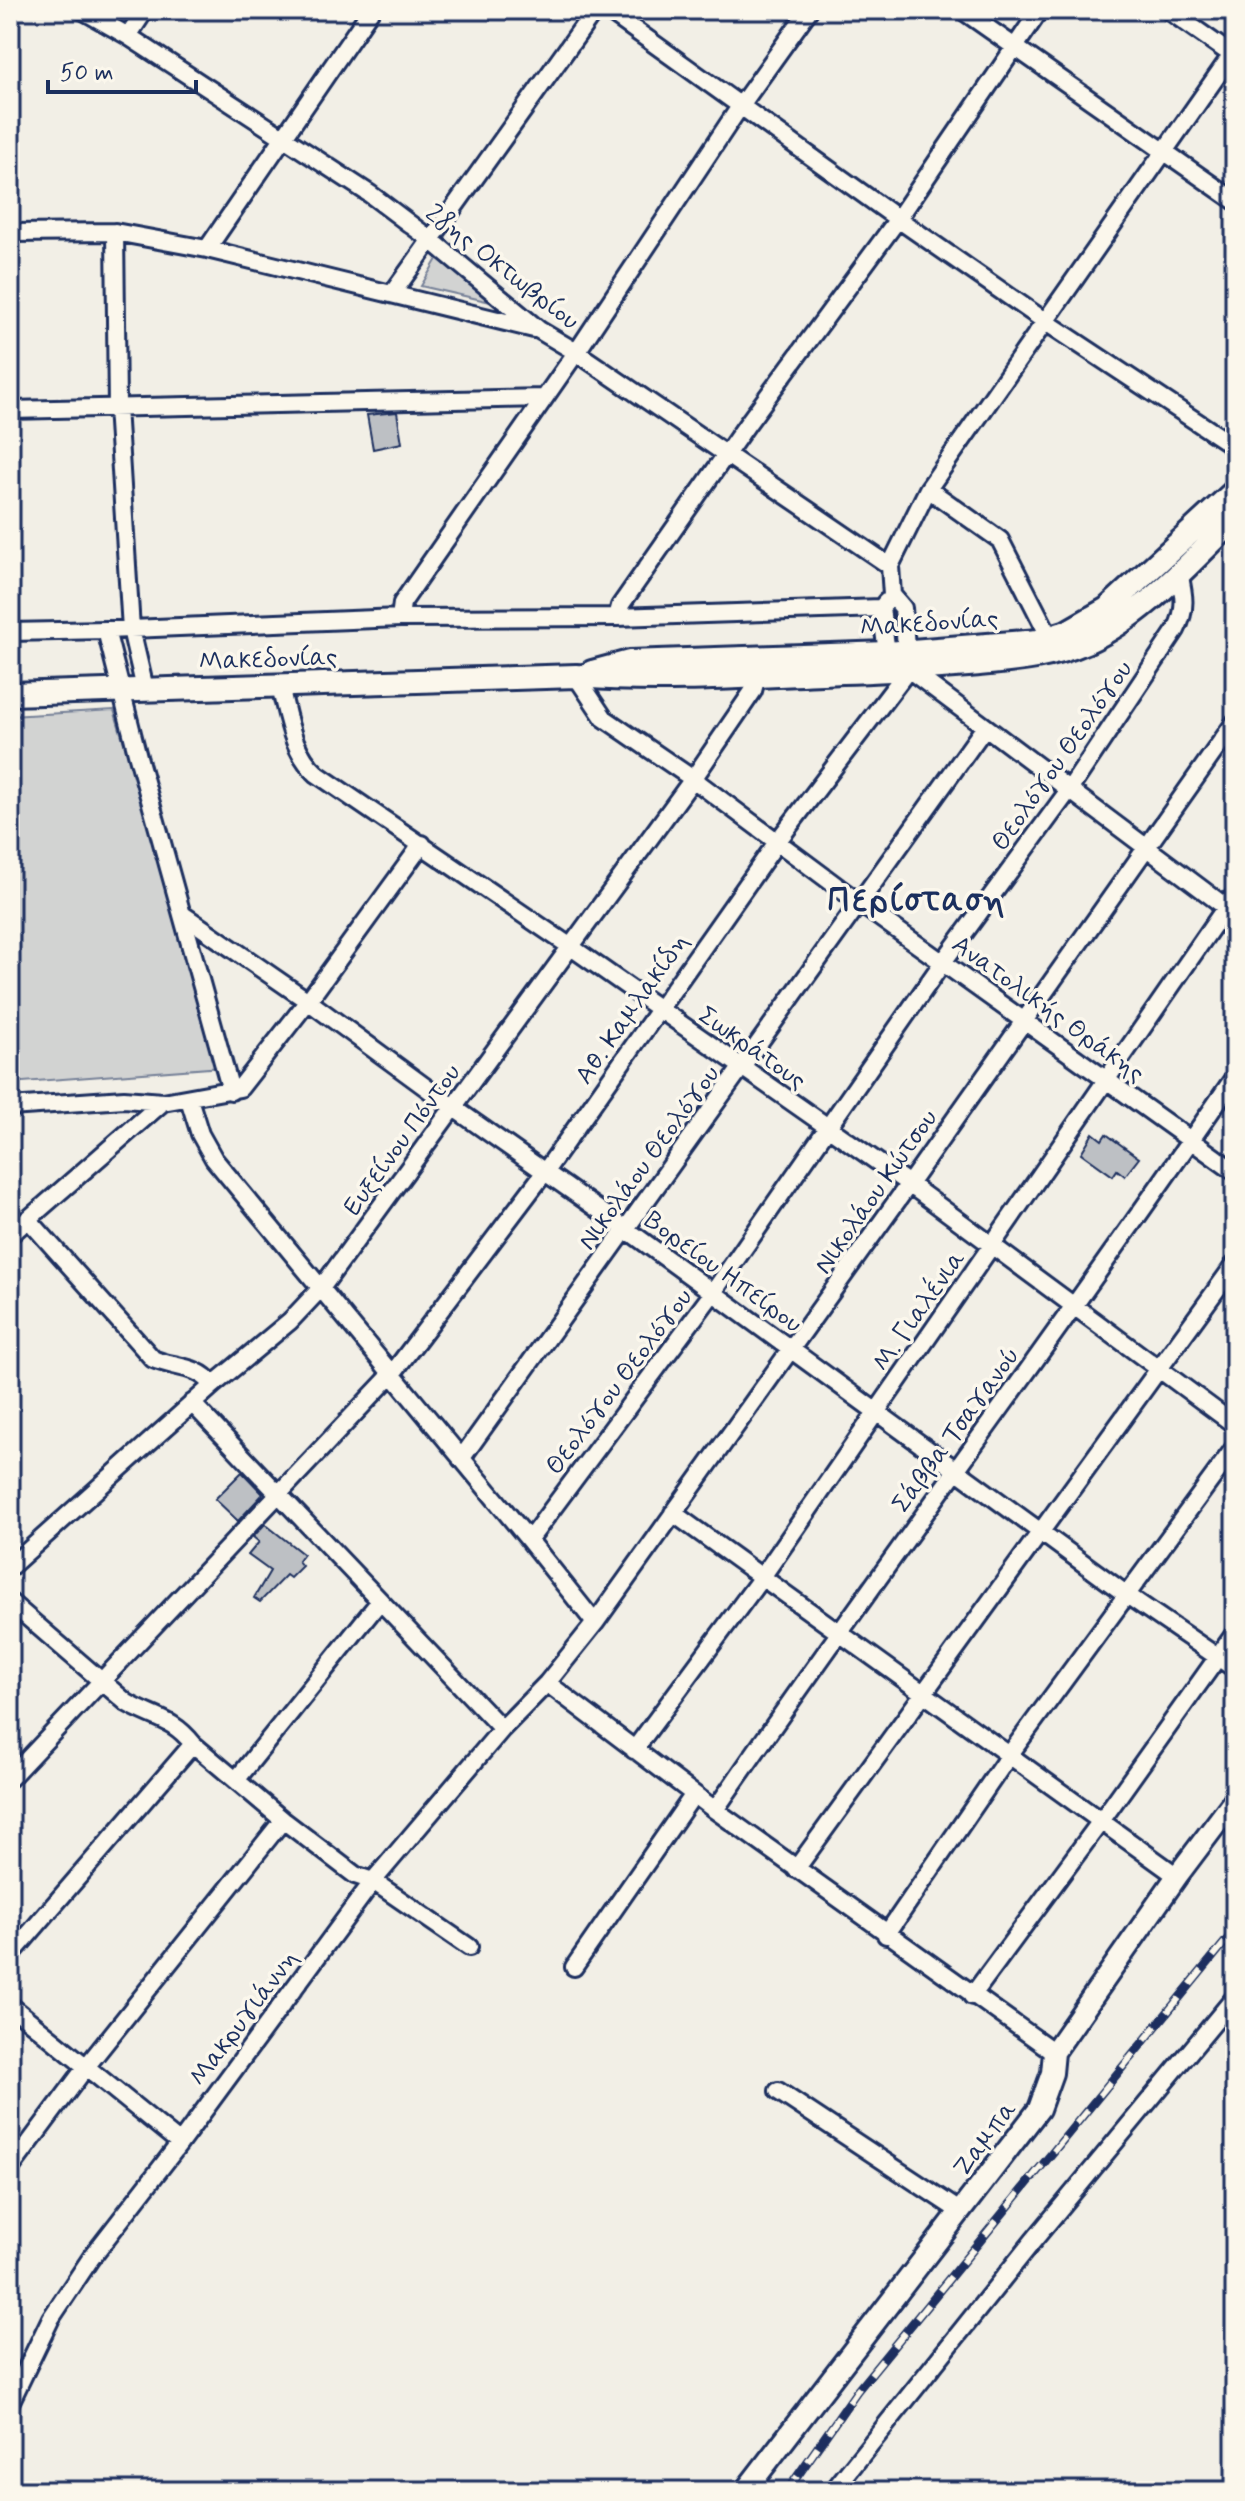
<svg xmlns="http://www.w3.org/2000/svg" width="1245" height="2501" viewBox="0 0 1245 2501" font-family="Mynerve,sans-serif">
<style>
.green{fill:#d2d3d2;stroke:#768198;stroke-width:2}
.building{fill:#bdc0c4;stroke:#1b2f5e;stroke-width:2}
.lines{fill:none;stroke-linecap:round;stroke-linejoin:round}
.minor-casing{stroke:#1b2f5e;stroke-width:22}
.tertiary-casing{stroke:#1b2f5e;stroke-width:26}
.secondary-casing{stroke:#1b2f5e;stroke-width:28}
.minor{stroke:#fbf7ec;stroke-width:16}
.tertiary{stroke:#fbf7ec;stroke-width:20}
.secondary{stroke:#fbf7ec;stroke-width:22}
.rail-casing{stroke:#1b2f5e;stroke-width:9}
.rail{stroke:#fbf7ec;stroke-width:6;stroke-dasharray:18;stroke-linecap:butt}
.labels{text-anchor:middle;stroke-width:7;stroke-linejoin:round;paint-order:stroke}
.street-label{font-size:26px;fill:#1b2f5e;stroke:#fbf7ec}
.district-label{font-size:34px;font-weight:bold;letter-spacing:2px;fill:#1b2f5e;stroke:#fbf7ec}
</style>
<rect width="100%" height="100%" fill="#f2efe6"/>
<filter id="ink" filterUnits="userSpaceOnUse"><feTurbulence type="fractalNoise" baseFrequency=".0125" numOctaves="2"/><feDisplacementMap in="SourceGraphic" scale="16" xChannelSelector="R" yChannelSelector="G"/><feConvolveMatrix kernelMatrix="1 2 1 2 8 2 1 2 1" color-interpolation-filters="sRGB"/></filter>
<g filter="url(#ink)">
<path class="green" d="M 440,254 L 508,306 L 421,286 Z
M 114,710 L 222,1067 L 10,1083 L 10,716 Z"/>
<path class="building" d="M 397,412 L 402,443 L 373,449 L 367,415 Z
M 1093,1133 L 1102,1140 L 1106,1134 L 1139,1158 L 1125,1176 L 1117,1170 L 1113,1176 L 1081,1153 Z
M 242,1472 L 263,1494 L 238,1521 L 215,1499 Z
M 265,1524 L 303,1554 L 298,1561 L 302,1566 L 290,1578 L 286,1575 L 260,1602 L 254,1598 L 270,1571 L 248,1555 L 259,1542 L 253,1537 Z"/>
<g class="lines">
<defs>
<path id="minor" d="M 82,10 L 128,36 L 370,194 L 431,240 L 539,330 L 576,352 L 890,566
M 607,10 L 898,219 L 1046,322 L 1235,447
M 962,10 L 1235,201
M 1168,10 L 1235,57
M 128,36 L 145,10
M 115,232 L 117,407 L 131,629 L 145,689
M 10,233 L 115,232 L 207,249 L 534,329
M 207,249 L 371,10
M 392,294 L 595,10
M 10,410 L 544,398
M 928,489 L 1000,540 L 1044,626
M 886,602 L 881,608 L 887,653 L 1235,914
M 617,617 L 620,606 L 748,423 L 898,219 L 1040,10
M 400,618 L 402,603 L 582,344 L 741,105 L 809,10
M 106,630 L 137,753 L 231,1091
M 10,632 L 106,630 L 400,618 L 617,617 L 881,608
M 907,660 L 903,608 L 892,595 L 890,566 L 928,489 L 1235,50
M 576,676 L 604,718 L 693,779 L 858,902 L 1235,1172
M 280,686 C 288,717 292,752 317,774 L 571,947 L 909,1184 L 1235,1425
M 182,914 L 308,1001 L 454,1108 L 626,1229 L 1127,1595 L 1235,1669
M 189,1099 L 200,1134 L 214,1159 L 529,1540 L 595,1623
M 10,1107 L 124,1099 L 163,1102 L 240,1088 L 308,1001 L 422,844
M 28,1219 L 153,1359 C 174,1368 198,1365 213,1385
M 10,1235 L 163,1102
M 192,1403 L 502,1729
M 461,1459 L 985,727
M 673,1513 L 1177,1876
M 529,1540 L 712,1294 L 943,962 L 1069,790 L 1176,630 C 1187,609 1184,595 1179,572
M 10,1567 L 213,1385 L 290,1321 L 322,1287 L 693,779 L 753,691 L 757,676
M 10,1602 L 127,1703 C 153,1718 173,1718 193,1744 L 283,1820 L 355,1875 L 373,1881 L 469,1947
M 547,1683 L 715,1810 L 1054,2052
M 634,1750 L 762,1577 L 1235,894
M 10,1778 L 392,1374 L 544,1173 L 777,842 L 908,670
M 237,1779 L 380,1601
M 715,1810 C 885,1563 1066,1324 1235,1076
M 796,1869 L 1235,1264
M 886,1935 L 1010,1754 L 1235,1447
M 10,1956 L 193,1744
M 574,1967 L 694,1794
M 972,1996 L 1101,1821 L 1235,1633
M 10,2005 L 180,2143
M 778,2091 L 961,2212
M 10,2169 L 86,2067 L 283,1820
M 10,2403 L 51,2318 L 91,2258 L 180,2143 L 373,1881 L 502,1729 L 547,1683 L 595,1623 L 909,1184 L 1235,722
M 833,2491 L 1033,2241 L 1235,1997"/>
<path id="tertiary" d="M 745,2491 L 1039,2109 L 1052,2073 L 1054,2052 L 1177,1876 L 1235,1799"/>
<path id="secondary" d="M 592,672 L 629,662 L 887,653 L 1038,641 L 1067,632 L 1107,609 L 1235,491
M 10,694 L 576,676 C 664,683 753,676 842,672 C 884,671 926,668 968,665 C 1009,661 1048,659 1086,642 C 1144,616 1190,562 1235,519"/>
</defs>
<use href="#minor" class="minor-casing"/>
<use href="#tertiary" class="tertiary-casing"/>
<use href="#secondary" class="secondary-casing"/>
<use href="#minor" class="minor"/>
<use href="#tertiary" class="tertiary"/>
<use href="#secondary" class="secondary"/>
<defs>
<path id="rail" d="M 787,2491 L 857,2391 L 1235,1930"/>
</defs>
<use href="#rail" class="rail-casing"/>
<use href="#rail" class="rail"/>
</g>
</g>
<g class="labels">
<g class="street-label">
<text transform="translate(503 266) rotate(38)" y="9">28ης Οκτωβρίου</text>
<text transform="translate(929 622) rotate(-4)" y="9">Μακεδονίας</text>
<text transform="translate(268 658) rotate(-2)" y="9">Μακεδονίας</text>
<text transform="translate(1061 755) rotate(-55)" y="9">Θεολόγου Θεολόγου</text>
<text transform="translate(631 1008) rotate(-55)" y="9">Αθ. Καμλακίδη</text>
<text transform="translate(1049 1008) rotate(36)" y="9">Ανατολικής Θράκης</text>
<text transform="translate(753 1047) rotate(35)" y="9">Σωκράτους</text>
<text transform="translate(401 1139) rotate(-54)" y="9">Ευξείνου Πόντου</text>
<text transform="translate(648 1157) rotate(-54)" y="9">Νικολάου Θεολόγου</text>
<text transform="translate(875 1191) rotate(-55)" y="9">Νικολάου Κώτσου</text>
<text transform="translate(724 1271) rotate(36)" y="9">Βορείου Ηπείρου</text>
<text transform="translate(918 1310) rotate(-55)" y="9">Μ. Γιαλένια</text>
<text transform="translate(618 1381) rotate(-53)" y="9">Θεολόγου Θεολόγου</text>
<text transform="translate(955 1429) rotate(-54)" y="9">Σάββα Τσαγανού</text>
<text transform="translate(243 2017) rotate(-53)" y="9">Μακρυγιάννη</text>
<text transform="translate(984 2138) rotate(-53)" y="9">Ζαμπα</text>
</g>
<g class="district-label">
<text x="917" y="911">Περίσταση</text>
</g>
</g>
<rect width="1245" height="2501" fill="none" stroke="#fbf7ec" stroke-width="40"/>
<rect x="20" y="20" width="1205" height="2461" fill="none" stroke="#1b2f5e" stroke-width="3" filter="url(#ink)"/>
<path d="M48 80v12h148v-12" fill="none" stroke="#1b2f5e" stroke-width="4"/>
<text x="60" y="80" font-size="24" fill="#1b2f5e" stroke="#fbf7ec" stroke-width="6" paint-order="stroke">50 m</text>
</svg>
